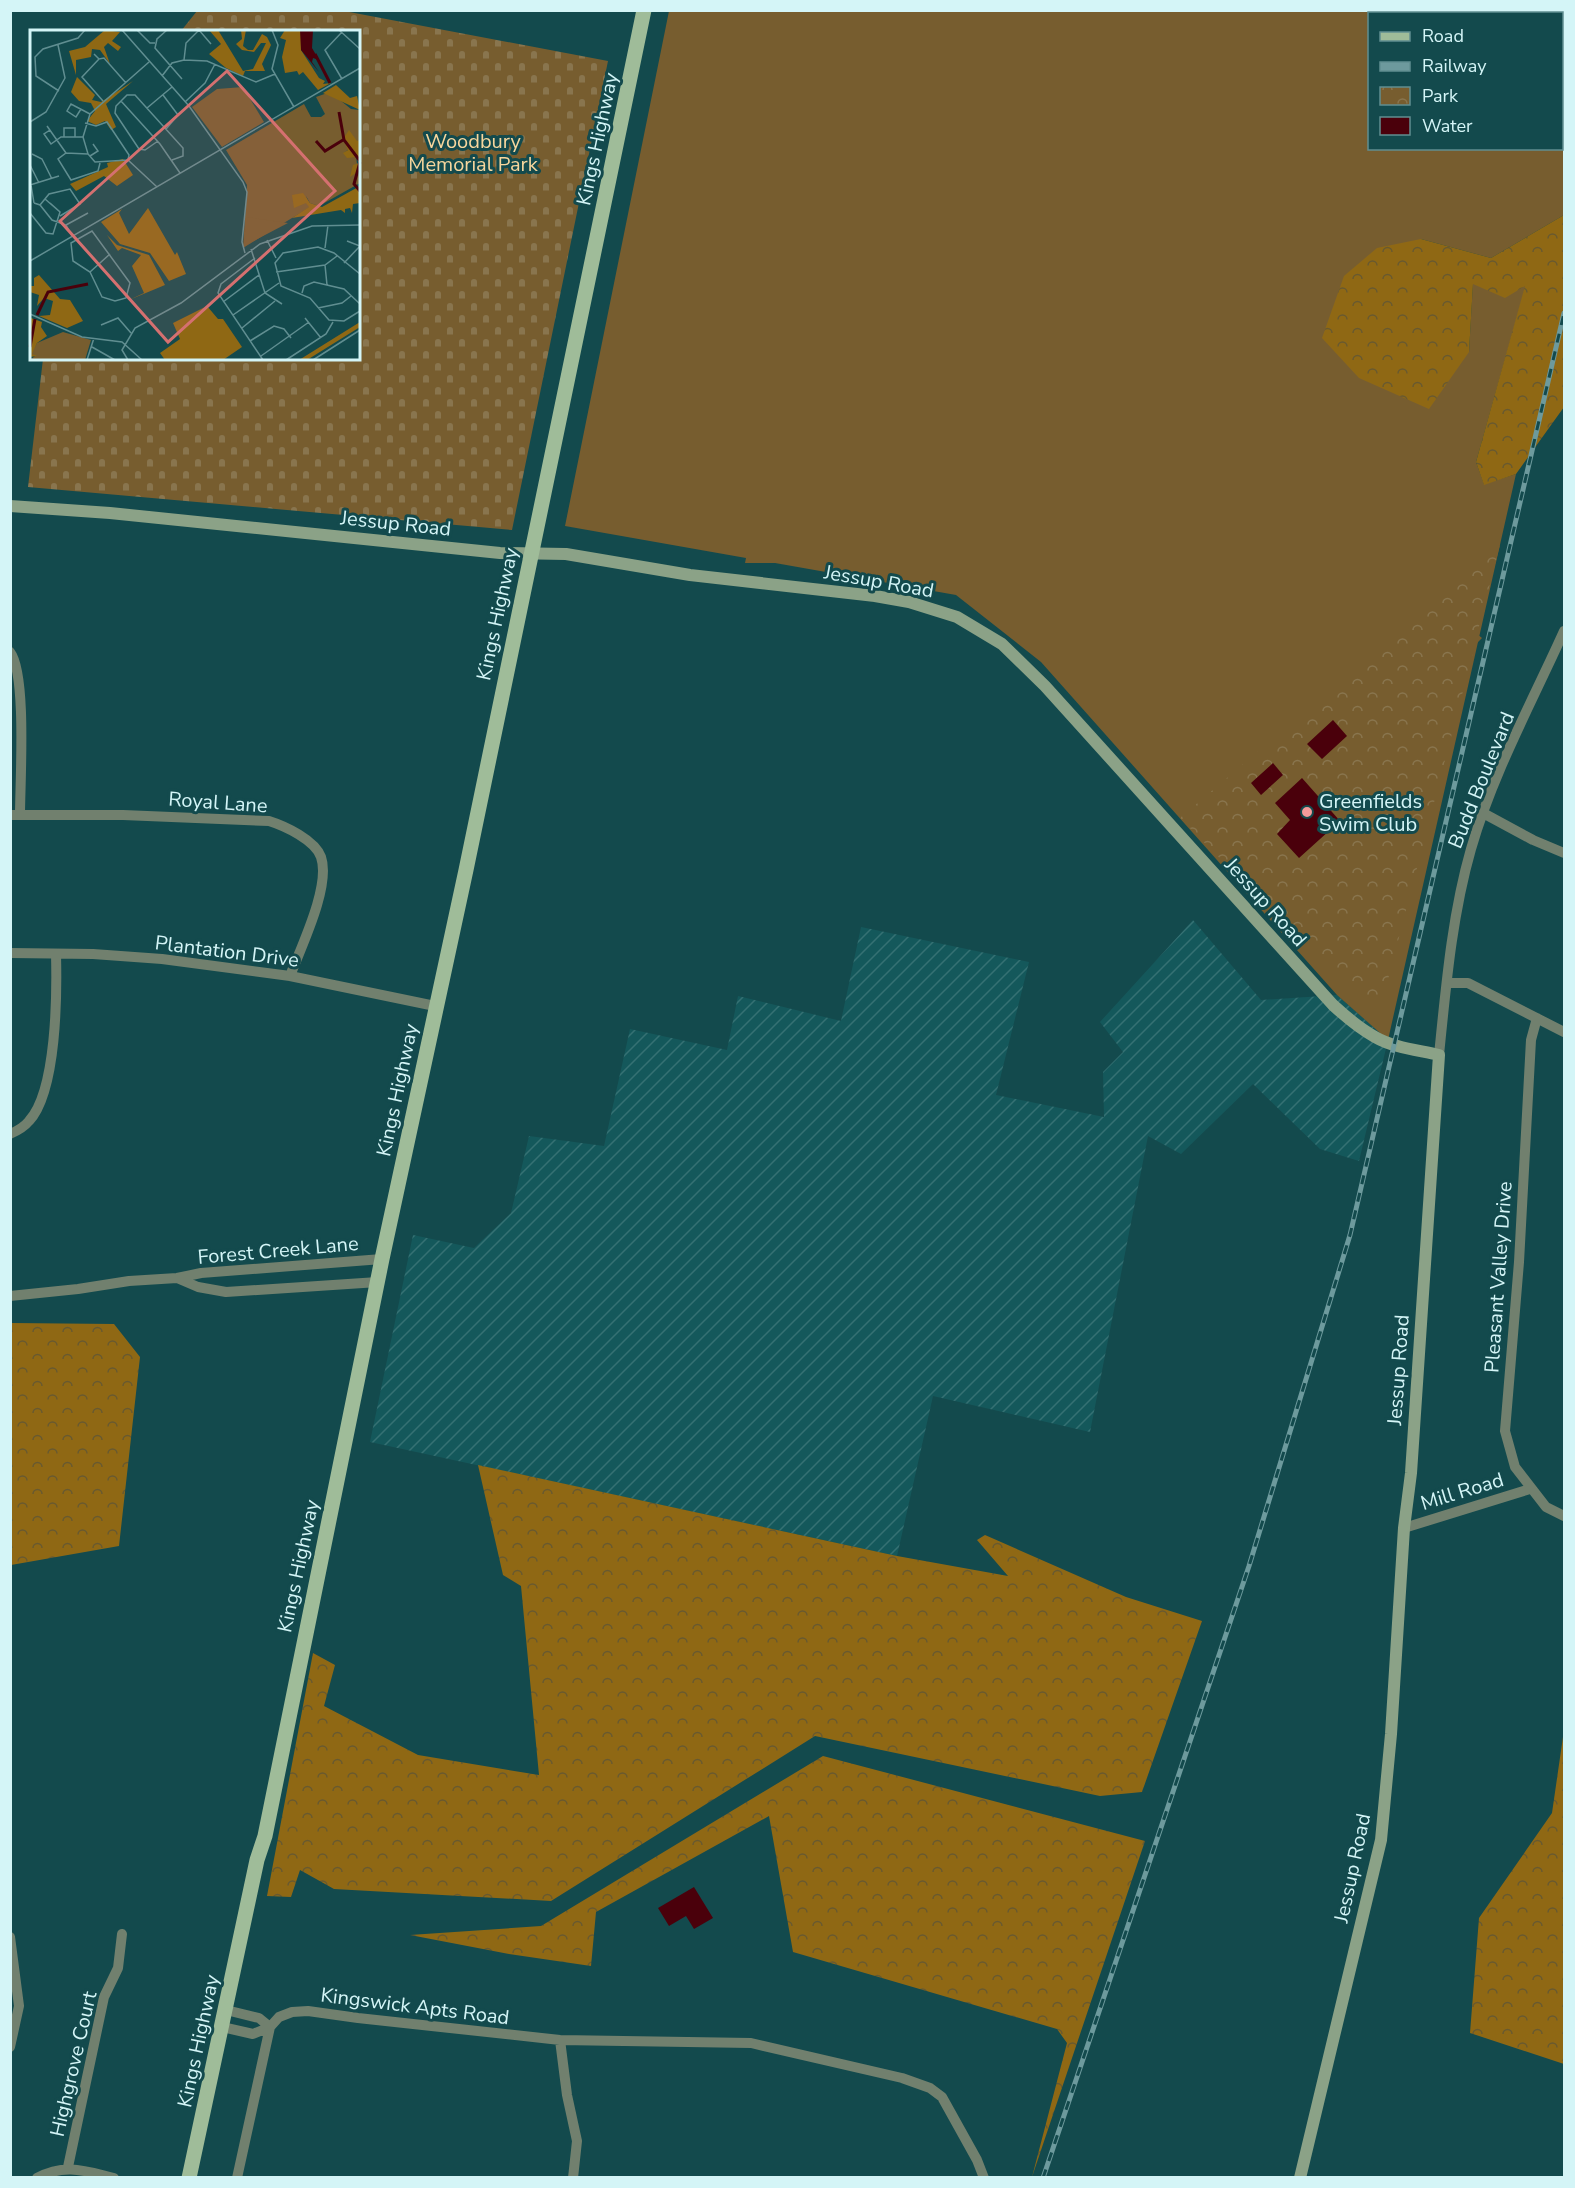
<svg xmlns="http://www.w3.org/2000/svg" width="1575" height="2188" viewBox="0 0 1575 2188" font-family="'Nunito Sans',sans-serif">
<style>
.industrial{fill:url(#industrial-furrows)}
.green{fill:#775d2f;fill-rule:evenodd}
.forest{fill:url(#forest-crowns)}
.cemetery{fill:url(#cemetery-stones)}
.park{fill:url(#park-crowns)}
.water{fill:#4a000b}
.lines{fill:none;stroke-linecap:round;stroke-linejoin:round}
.street{stroke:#71806e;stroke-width:10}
.secondary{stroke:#8ba287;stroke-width:12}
.primary{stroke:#9fbc99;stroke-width:15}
.rail-casing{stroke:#6d9a9d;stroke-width:5}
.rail{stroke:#134a4d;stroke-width:3;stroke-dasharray:9;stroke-linecap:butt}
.poi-dot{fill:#f59b9a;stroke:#134a4d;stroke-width:2}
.labels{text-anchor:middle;stroke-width:6;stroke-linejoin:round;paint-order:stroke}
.street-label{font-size:20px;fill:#d4f5f7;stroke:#134a4d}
.park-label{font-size:20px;fill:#f7d69d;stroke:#134a4d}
.poi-label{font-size:20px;fill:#d4f5f7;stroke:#134a4d;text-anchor:start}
.inset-river{fill:none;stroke:#4a000b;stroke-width:3}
.inset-road{fill:none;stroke:#608e91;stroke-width:1.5}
.view{fill:#d57070;fill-opacity:0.15;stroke:#d57070;stroke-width:3}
.inset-edge{fill:none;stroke:#d4f5f7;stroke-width:3}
</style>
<defs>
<pattern id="industrial-furrows" width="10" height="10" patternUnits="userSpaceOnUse" patternTransform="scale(1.5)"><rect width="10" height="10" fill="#14585b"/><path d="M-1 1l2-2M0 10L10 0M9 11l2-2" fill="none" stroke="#357173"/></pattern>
<pattern id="forest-crowns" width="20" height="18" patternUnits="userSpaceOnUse" patternTransform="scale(1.5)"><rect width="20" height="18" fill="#8f6814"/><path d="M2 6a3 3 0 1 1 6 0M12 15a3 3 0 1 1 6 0" fill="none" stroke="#68592f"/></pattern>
<pattern id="cemetery-stones" width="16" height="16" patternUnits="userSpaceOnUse" patternTransform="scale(1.5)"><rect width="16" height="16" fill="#775d2f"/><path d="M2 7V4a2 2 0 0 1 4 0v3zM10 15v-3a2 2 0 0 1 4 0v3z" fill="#89754e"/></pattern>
<pattern id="park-crowns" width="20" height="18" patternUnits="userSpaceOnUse" patternTransform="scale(1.5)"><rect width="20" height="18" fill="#775d2f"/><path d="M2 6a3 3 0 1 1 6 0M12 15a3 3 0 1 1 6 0" fill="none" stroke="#89754e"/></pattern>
</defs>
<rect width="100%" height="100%" fill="#134a4d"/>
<path class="industrial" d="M 1193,920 L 1261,1000 L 1337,995 L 1388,1040 L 1359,1161 L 1320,1149 L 1253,1084 L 1181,1154 L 1148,1136 L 1090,1432 L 933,1396 L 897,1556 L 370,1442 L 413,1235 L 474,1248 L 511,1213 L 529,1136 L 604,1146 L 630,1029 L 727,1050 L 738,996 L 841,1021 L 861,927 L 1029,962 L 996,1095 L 1104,1117 L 1103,1072 L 1123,1052 L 1100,1022 Z"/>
<path class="green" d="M 669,11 L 1564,11 L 1564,215 L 1491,258 L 1421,239 L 1469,352 L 1473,283 L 1526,285 L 1476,462 L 1484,484 L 1516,474 L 1388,1040 L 1337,995 L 1041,662 L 956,595 L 775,563 L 745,563 L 746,558 L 565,526 ZM 1370,14 L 1562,14 L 1562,148 L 1370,148 Z"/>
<path class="forest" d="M 1564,215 L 1564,407 L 1516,474 L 1484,485 L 1476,462 L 1525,286 L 1505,298 L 1473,284 L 1469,352 L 1429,409 L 1359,378 L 1322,338 L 1344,276 L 1377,248 L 1421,239 L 1491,258 Z
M 11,1323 L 114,1324 L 140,1357 L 119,1546 L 11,1565 Z
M 478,1465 L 897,1556 L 1008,1576 L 977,1540 L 985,1535 L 1126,1597 L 1202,1621 L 1142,1792 L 1100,1796 L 815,1736 L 551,1901 L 334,1889 L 300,1870 L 291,1897 L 267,1896 L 313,1653 L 335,1665 L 324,1706 L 418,1755 L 539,1775 L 521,1586 L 503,1575 Z
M 1564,1730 L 1564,2064 L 1470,2033 L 1479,1918 L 1552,1813 Z
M 823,1756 L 1145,1841 L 1032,2177 L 1067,2043 L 1057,2029 L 793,1952 L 769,1816 L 596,1912 L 591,1966 L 509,1954 L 410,1935 L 541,1926 Z"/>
<path class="cemetery" d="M 197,11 L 344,11 L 608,61 L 512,530 L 28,487 L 43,359 L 358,358 L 358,32 L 181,31 Z"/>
<path class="park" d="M 1500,545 L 1477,634 L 1482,638 L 1475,645 L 1378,1018 L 1180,818 Z"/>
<path class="water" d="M 1333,720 L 1347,736 L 1322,759 L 1307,744 Z
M 1273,763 L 1283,775 L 1261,795 L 1251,783 Z
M 1302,778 L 1340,821 L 1299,858 L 1277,834 L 1290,820 L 1275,803 Z
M 694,1887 L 713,1918 L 694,1929 L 686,1916 L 669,1926 L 658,1908 Z"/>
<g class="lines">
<path class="street" d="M 10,652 C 27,674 20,782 20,815
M 1483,813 L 1533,840 L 1564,853
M 10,815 L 123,815 L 269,821 C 285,826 315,840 321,857 C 331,886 301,947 290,976
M 10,953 L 93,954 L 162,959 L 290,976 L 435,1006
M 1447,983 L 1468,983 L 1564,1032
M 1537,1018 L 1531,1040 L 1519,1262 L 1505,1431 L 1515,1467 L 1546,1507 L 1564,1516
M 1439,1055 C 1446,986 1452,915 1471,849 C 1493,773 1532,702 1564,631
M 10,1134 C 17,1131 25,1126 29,1121 C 57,1091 57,993 56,954
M 177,1278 L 198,1287 L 226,1292 L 378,1282
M 10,1296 L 78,1289 L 129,1281 L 177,1278 L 201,1273 L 382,1259
M 1404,1528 L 1530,1489
M 10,1937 L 19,2006 L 10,2047
M 222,2027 L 253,2034 L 270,2027 L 259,2018 L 226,2010
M 560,2040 L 567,2095 L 577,2141 L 573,2178
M 68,2167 L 104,1997 L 118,1968 L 122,1934
M 37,2178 C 65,2163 85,2171 114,2178
M 237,2178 L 270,2027 L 279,2017 L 292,2012 L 308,2011 L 358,2018 L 560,2040 L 751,2043 L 902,2078 L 930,2088 L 942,2097 L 977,2160 L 984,2178"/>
<path class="secondary" d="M 10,506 L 110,513 L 500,553 L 566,554 L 690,575 L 875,596 L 909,602 L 957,617 L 1002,644 L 1045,686 L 1333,1005 C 1346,1017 1359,1028 1375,1037 C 1394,1048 1418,1050 1439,1055 L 1411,1473 L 1404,1528 L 1391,1734 L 1381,1840 L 1300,2178"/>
<path class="primary" d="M 189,2178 L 257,1860 L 265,1836 L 382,1259 L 466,870 L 644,10"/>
<defs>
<path id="rail" d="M 1043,2178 L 1249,1566 L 1350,1235 L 1564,313"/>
</defs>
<use href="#rail" class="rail-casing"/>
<use href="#rail" class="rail"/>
</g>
<circle class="poi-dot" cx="1307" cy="812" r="6"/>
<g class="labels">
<g class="street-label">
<text transform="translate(597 139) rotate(-78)" y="7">Kings Highway</text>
<text transform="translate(396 523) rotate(6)" y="7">Jessup Road</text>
<text transform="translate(879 581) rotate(10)" y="7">Jessup Road</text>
<text transform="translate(497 614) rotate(-78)" y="7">Kings Highway</text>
<text transform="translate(1481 780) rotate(-68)" y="7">Budd Boulevard</text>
<text transform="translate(218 802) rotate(4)" y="7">Royal Lane</text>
<text transform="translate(1266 902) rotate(48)" y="7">Jessup Road</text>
<text transform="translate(227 951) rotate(7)" y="7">Plantation Drive</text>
<text transform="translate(397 1090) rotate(-78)" y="7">Kings Highway</text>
<text transform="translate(278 1250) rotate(-5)" y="7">Forest Creek Lane</text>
<text transform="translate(1498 1277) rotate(-86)" y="7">Pleasant Valley Drive</text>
<text transform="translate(1398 1370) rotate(-86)" y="7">Jessup Road</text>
<text transform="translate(1462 1491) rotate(-17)" y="7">Mill Road</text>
<text transform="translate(298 1566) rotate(-78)" y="7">Kings Highway</text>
<text transform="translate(1352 1868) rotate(-78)" y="7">Jessup Road</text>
<text transform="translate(415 2006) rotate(7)" y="7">Kingswick Apts Road</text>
<text transform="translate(198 2041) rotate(-78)" y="7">Kings Highway</text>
<text transform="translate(73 2064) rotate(-77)" y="7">Highgrove Court</text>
</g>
<g class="park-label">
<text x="473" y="148">Woodbury<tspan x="473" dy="23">Memorial Park</tspan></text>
</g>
<g class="poi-label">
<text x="1319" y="808">Greenfields<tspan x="1319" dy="23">Swim Club</tspan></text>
</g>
</g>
<g transform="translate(30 30)">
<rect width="330" height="330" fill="#134a4d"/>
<path d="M 300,62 L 321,79 L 330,80 L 330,110 L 314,123 L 326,127 L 330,153 L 289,176 L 280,173 L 276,166 L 280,177 L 213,218 L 217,155 L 196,120 L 274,74 L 281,87 L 291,87 L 295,84 L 286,67 ZM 33,302 L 61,310 L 55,330 L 0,330 L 5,326 L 1,324 L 7,313 Z" fill="#775d2f"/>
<path d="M 75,0 L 90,2 L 82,11 L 91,17 L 88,21 L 78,13 L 74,17 L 80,34 L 70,20 L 62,19 L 61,27 L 46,30 L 46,45 L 39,21 L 55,17 ZM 179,0 L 188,0 L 213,41 L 223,39 L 236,13 L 231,13 L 224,22 L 212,20 L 206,14 L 212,9 L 211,0 L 216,0 L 213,16 L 218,20 L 223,20 L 232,4 L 237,7 L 241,15 L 232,34 L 235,41 L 215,41 L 213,46 L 196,38 L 179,24 L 191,14 ZM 255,0 L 271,0 L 271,20 L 289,48 L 295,51 L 293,54 L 301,53 L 288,60 L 273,42 L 269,45 L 267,41 L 255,43 L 252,27 L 256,10 L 250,8 ZM 47,47 L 65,65 L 62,70 L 71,72 L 103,51 L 76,74 L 86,97 L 81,100 L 75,91 L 66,95 L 57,91 L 65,81 L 61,73 L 49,71 L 41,62 ZM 306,55 L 320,68 L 327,66 L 330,80 L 293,63 ZM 319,100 L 327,111 L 330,110 L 330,140 L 320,147 L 323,135 L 329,133 L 326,127 L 317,128 L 313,123 L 318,120 L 313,109 ZM 93,129 L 103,145 L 87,156 L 74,146 L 46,161 L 40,154 L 78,137 L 77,133 ZM 330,156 L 330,173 L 323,174 L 322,183 L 320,178 L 315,179 L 315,183 L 311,180 L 262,188 L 279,177 L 276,173 L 264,178 L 262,165 L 273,163 L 280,173 L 292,177 ZM 118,178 L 145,225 L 147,222 L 156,244 L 139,251 L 120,223 L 90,214 L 71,192 L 92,179 L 89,183 L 99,204 ZM 77,205 L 87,215 L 119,225 L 135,255 L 99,270 L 114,263 L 102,236 L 111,225 L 92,218 L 88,221 ZM 9,245 L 30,269 L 40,270 L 53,291 L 37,298 L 9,286 L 20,285 L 23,271 L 14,268 L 7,276 L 9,265 L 0,262 L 0,256 L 4,256 L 4,248 ZM 177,276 L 188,289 L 193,289 L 212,317 L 193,330 L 135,330 L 130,323 L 150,309 L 143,293 ZM 1,288 L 12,292 L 11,297 L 17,306 L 7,313 L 2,324 L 7,326 L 0,327 ZM 330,292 L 330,297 L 277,330 L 269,330 Z" fill="#8f6814"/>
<path d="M 213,57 L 234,92 L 192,117 L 162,77 L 187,59 Z" fill="#775d2f"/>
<path d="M 216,187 L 258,193 L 214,216 Z" fill="#775d2f"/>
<path d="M 270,0 L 283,0 L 282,18 L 289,30 L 283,28 L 282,32 L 289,42 L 271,20 Z" fill="#4a000b"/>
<path class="inset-river" d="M 285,24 L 300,53M 309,82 L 314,110 L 330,131M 286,111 L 295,121 L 313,110M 330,132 L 324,154 L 330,161M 7,285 L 18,262 L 58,254M 0,317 L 5,289"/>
<path class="inset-road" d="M 92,0 L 159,76 L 213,152 L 217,162 L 212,212 L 215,223M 107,0 L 120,13 L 125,13M 137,0 L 127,9 L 125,18 L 152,49M 242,0 L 248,15 L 242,39 L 264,77M 309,0 L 330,19M 312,2 L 295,20 L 312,49M 64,24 L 69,29 L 74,28 L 96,53M 69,29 L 52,47 L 73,71M 154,30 L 156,13 L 169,0 L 181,14M 119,32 L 60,84 L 53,107 L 58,124 L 65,132 L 98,130 L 127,157M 132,46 L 142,33 L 154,30 L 177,31 L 226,52 L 245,44M 29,61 L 6,46 L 5,27 L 13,19 L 48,8 L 55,0M 133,65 L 148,85 L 136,99M 91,71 L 130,114 L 150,143M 155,72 L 175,53 L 185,34M 117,78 L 142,57M 51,79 L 46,87 L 37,81 L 41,74 L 60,84M 0,92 L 16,82 L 35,48 L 28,15M 55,93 L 66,96 L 77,92 L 99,125 L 98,130M 17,96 L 36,123M 20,100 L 14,104 L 21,114 L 31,107 L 53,107M 34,107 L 34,98 L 45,98 L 45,107M 128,111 L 115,120 L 109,119 L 85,83 L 86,76 L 97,65 L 105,65 L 153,118 L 153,126 L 142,130M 2,124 L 12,129 L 22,149M 58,124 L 36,123 L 28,129 L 41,150 L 68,141 L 70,133M 60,126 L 68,121 L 63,114M 0,135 L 9,153M 0,155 L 29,146M 1,155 L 4,173M 15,169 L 30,182M 4,173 L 10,175 L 22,190 L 36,195 L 42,206M 10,175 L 19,164 L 40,159 L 50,174 L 30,186M 0,183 L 16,203 L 23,204 L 30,182 L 20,173M 36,195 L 58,183M 62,201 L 100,253 L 96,268 L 85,271 L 72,267 L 60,242 L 43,231 L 41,213 ZM 237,210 L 246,228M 295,218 L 298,195M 221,219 L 235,263 L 252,274M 225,228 L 191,254 L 188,263 L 233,330M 0,231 L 330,38M 314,233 L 330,216 L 317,211M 295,235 L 297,255M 60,242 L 80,224M 246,242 L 295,235 L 307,226M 330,244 L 304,223 L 288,217 L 253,223 L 245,233 L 251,256 L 280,268 L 299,290 L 314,291 L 330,281M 272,263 L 274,256 L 284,252 L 314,259 L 330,274M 193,272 L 229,245M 288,278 L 312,273 L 321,266M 0,284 L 52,307 L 92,312 L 112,330M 203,285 L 249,253M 275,288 L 291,308M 71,295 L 88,288 L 101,303M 212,298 L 245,271M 220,311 L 244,296 L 254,299 L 261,308M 62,317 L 85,330M 231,326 L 279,292M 57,330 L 64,308M 98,330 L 92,320 L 105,298 L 151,273 L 230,214 L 282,196 L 330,195M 256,330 L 296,304 L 303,292M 283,330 L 330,300"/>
<path class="view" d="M 197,41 L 305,161 L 138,312 L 30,191 Z"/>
<rect width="330" height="330" class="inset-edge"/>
</g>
<rect width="1575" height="2188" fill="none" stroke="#d4f5f7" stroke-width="24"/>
<rect x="1368" y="12" width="195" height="138" fill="#134a4d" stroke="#608e91" stroke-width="1.5"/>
<rect x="1380" y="32" width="30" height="9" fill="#9fbc99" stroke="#608e91" stroke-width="1.5"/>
<text x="1422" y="42" font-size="18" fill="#d4f5f7">Road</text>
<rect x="1380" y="62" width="30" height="9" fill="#6d9a9d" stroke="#608e91" stroke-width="1.5"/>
<text x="1422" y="72" font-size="18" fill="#d4f5f7">Railway</text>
<rect x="1380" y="87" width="30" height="18" fill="url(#park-crowns)" stroke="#608e91" stroke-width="1.5"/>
<text x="1422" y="102" font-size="18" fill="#d4f5f7">Park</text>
<rect x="1380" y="117" width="30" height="18" fill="#4a000b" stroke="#608e91" stroke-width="1.5"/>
<text x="1422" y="132" font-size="18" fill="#d4f5f7">Water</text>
</svg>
